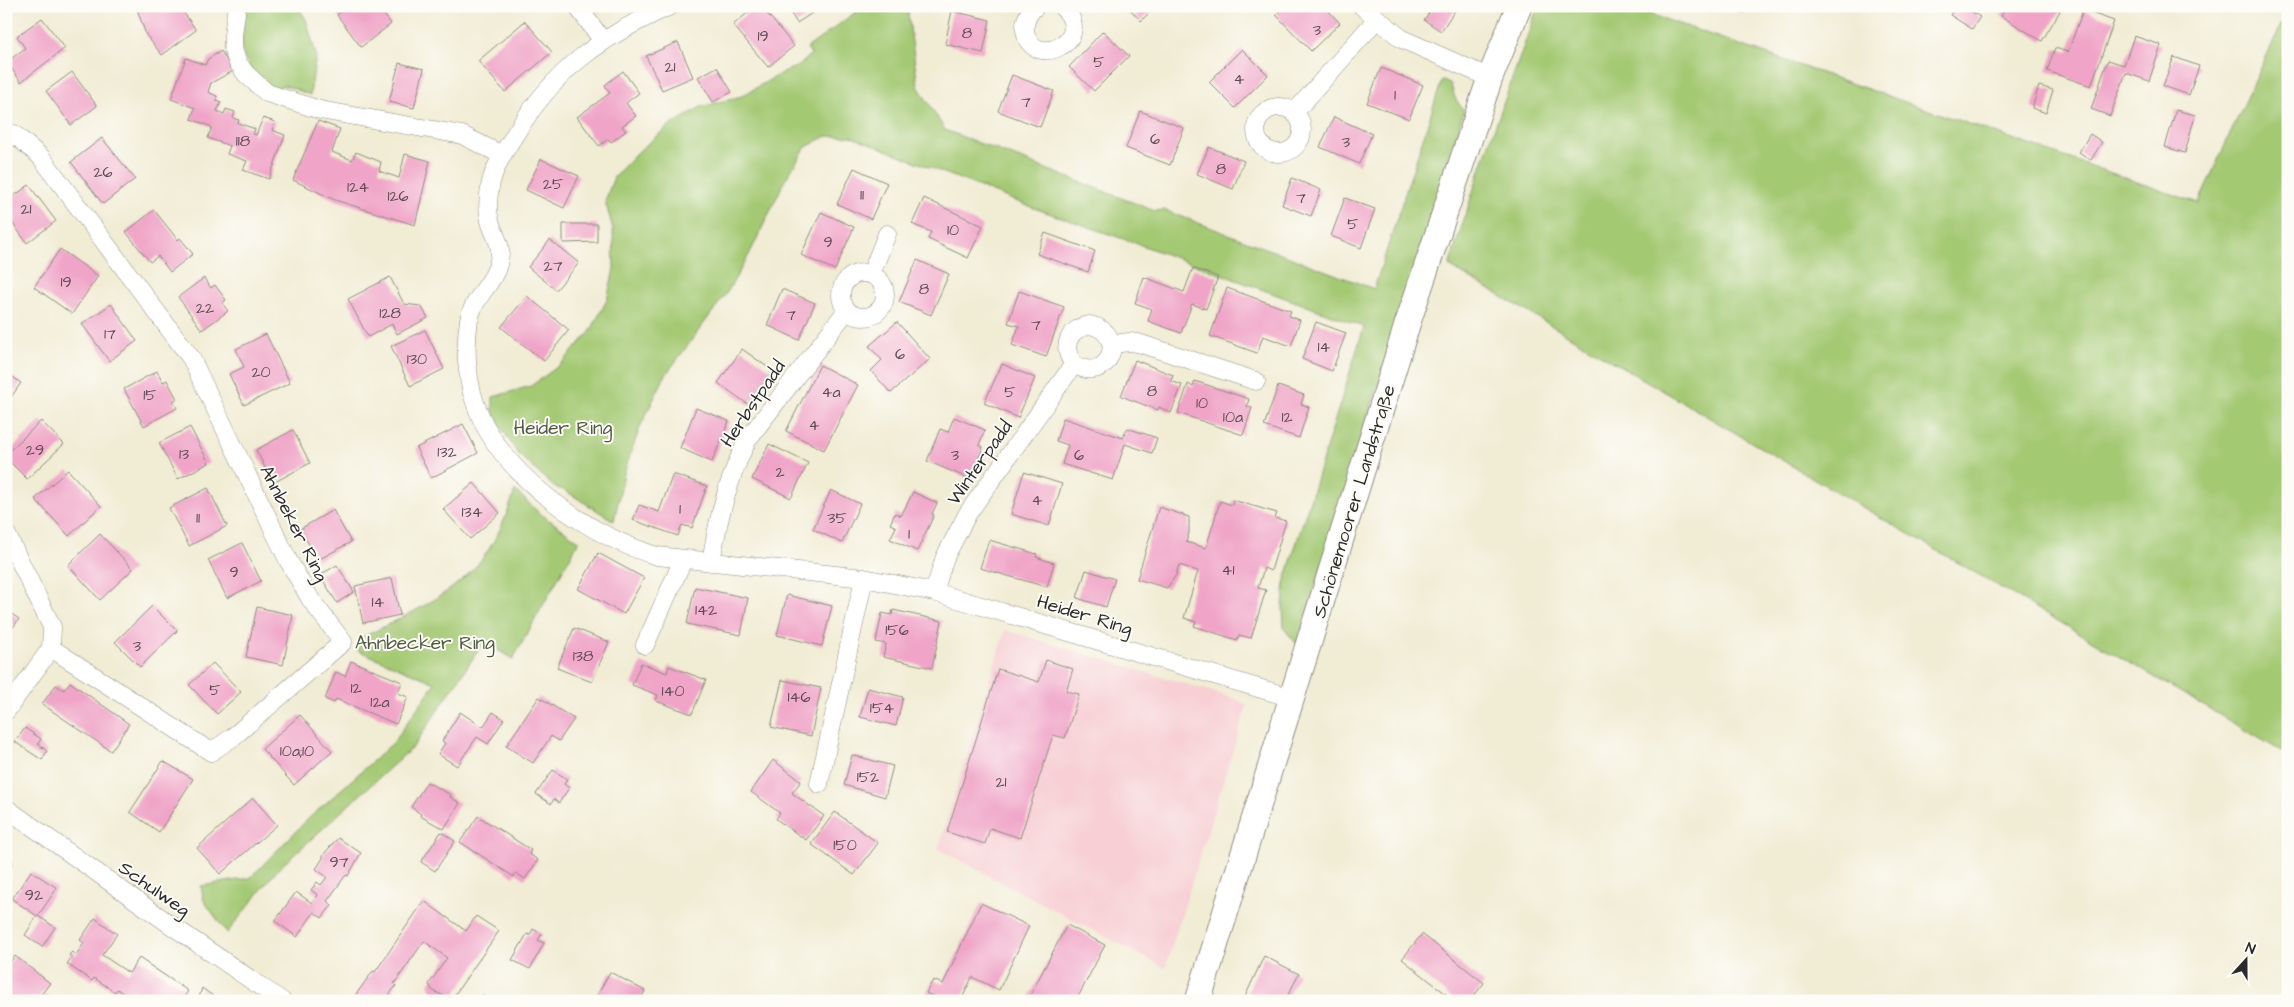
<svg xmlns="http://www.w3.org/2000/svg" width="2294" height="1007" viewBox="0 0 2294 1007" font-family="'Architects Daughter',sans-serif">
<style>
.built{fill:#f7cfd4}
.green{fill:#a4c973;stroke:#687a4f}
.building{fill:#f0a5c8}
.lines{fill:none;stroke-linecap:round;stroke-linejoin:round}
.street-casing{stroke:#8e8c80;stroke-width:19}
.secondary-casing{stroke:#8e8c80;stroke-width:27}
.street{stroke:#fff;stroke-width:18}
.secondary{stroke:#fff;stroke-width:25}
.labels{text-anchor:middle;stroke-width:4;stroke-linejoin:round;paint-order:stroke}
.number-label{font-size:16px;fill:#5c4a52}
.street-label{font-size:19px;fill:#2b2b2b;stroke:#fdfcf7}
.park-label{font-size:19px;fill:#4f5a41;stroke:#fdfcf7}
</style>
<rect width="100%" height="100%" fill="#fdfcf7"/>
<filter id="ink" filterUnits="userSpaceOnUse"><feTurbulence type="fractalNoise" baseFrequency=".02" numOctaves="2"/><feDisplacementMap in="SourceGraphic" scale="10" xChannelSelector="R" yChannelSelector="G"/><feConvolveMatrix kernelMatrix="1 2 1 2 8 2 1 2 1" color-interpolation-filters="sRGB"/></filter>
<filter id="wash" filterUnits="userSpaceOnUse"><feTurbulence type="fractalNoise" baseFrequency=".0096" numOctaves="4" result="noise"/><feDisplacementMap in="SourceGraphic" scale="20" xChannelSelector="R" yChannelSelector="G"/><feGaussianBlur stdDeviation="1.12" result="paint"/><feColorMatrix in="noise" values="0 0 0 0 0 0 0 0 0 0 0 0 0 0 0 0 0 1.4 0 .05"/><feComposite in="paint" operator="in"/></filter>
<g filter="url(#wash)">
<rect width="100%" height="100%" fill="#f1ecd4"/>
<path class="built" d="M 1005,630 L 1236,699 L 1247,705 L 1165,968 L 938,849 Z"/>
<path class="green" d="M 247,6 L 297,6 L 306,19 L 316,55 L 310,95 L 284,85 L 275,89 C 238,64 237,48 247,6 Z
M 864,6 L 907,6 L 918,86 L 945,130 L 1155,211 L 1164,210 L 1374,289 L 1442,80 L 1451,85 L 1455,98 L 1464,111 L 1297,644 L 1284,629 L 1283,607 L 1285,580 L 1364,327 L 1144,246 L 1028,206 L 851,136 L 827,136 L 806,147 L 785,180 L 750,253 L 728,291 L 665,376 L 640,427 L 624,473 L 614,521 L 564,490 L 554,487 L 518,454 L 493,414 L 493,397 L 531,386 L 561,364 L 590,332 L 607,300 L 614,269 L 613,229 L 605,201 L 614,177 L 640,150 L 669,126 L 701,107 L 742,96 L 785,71 L 799,66 L 811,54 L 807,48 Z
M 1538,6 L 1627,6 L 2198,203 L 2288,10 L 2288,755 L 1449,266 L 1482,164 Z
M 515,490 L 538,512 L 579,541 L 513,659 L 484,642 L 413,747 L 277,870 L 227,933 L 204,901 L 201,886 L 250,878 L 307,820 L 393,743 L 435,683 L 357,650 L 359,639 C 393,622 436,603 464,578 C 491,555 505,522 515,490 Z"/>
<g id="blocks">
<path class="building" d="M 136,6 L 184,6 L 182,10 L 196,30 L 162,55 L 146,35 Z
M 347,6 L 378,6 L 391,24 L 361,47 L 337,15 Z
M 756,6 L 761,6 L 794,46 L 768,67 L 733,25 Z
M 786,6 L 812,6 L 815,11 L 797,23 Z
M 1127,6 L 1156,6 L 1141,21 Z
M 1285,6 L 1324,6 L 1340,23 L 1311,51 L 1276,15 Z
M 1434,6 L 1458,6 L 1441,31 L 1424,20 Z
M 1729,6 L 1747,6 L 1744,13 Z
M 1956,6 L 1963,6 L 1980,17 L 1972,29 L 1950,15 Z
M 2007,6 L 2053,6 L 2060,11 L 2042,41 L 2001,16 Z
M 2083,10 L 2114,21 L 2091,86 L 2047,71 L 2055,48 L 2068,52 Z
M 952,11 L 990,20 L 983,53 L 945,44 Z
M 42,18 L 65,48 L 21,82 L 7,62 L 25,48 L 17,36 Z
M 525,21 L 552,52 L 505,92 L 478,61 Z
M 1103,31 L 1129,56 L 1094,91 L 1069,67 Z
M 2134,36 L 2161,45 L 2149,81 L 2126,73 L 2110,116 L 2091,109 L 2108,60 L 2124,65 Z
M 678,42 L 693,77 L 662,90 L 646,56 Z
M 1242,49 L 1268,75 L 1235,108 L 1209,82 Z
M 221,51 L 233,71 L 211,83 L 208,92 L 217,96 L 216,100 L 221,102 L 217,111 L 224,114 L 226,109 L 235,112 L 233,118 L 239,120 L 238,123 L 255,129 L 253,134 L 256,135 L 263,118 L 275,122 L 272,130 L 285,135 L 269,179 L 243,170 L 247,161 L 227,154 L 230,146 L 208,138 L 212,127 L 191,119 L 195,108 L 171,99 L 186,58 L 205,65 L 208,59 Z
M 2174,57 L 2199,66 L 2189,95 L 2163,86 Z
M 399,63 L 424,69 L 414,108 L 389,102 Z
M 717,67 L 732,92 L 713,102 L 698,77 Z
M 1381,68 L 1423,85 L 1409,119 L 1367,103 Z
M 623,71 L 639,93 L 626,103 L 636,116 L 622,126 L 626,131 L 611,142 L 608,139 L 599,146 L 577,117 L 610,93 L 605,85 Z
M 72,72 L 97,106 L 71,125 L 46,91 Z
M 1012,75 L 1054,91 L 1040,127 L 998,111 Z
M 2039,86 L 2053,90 L 2046,113 L 2032,108 Z
M 2176,110 L 2195,115 L 2185,153 L 2165,147 Z
M 1140,111 L 1184,128 L 1170,165 L 1126,148 Z
M 1334,117 L 1372,134 L 1359,164 L 1320,147 Z
M 318,121 L 340,129 L 332,152 L 352,160 L 356,152 L 381,162 L 379,171 L 399,178 L 405,154 L 430,161 L 415,225 L 335,200 L 293,180 Z
M 2090,134 L 2102,142 L 2091,160 L 2079,152 Z
M 102,138 L 135,179 L 103,204 L 71,162 Z
M 1209,147 L 1244,161 L 1233,189 L 1197,174 Z
M 541,159 L 579,176 L 564,208 L 526,190 Z
M 854,168 L 887,183 L 871,219 L 837,204 Z
M 1292,178 L 1321,190 L 1311,216 L 1282,205 Z
M 29,185 L 56,221 L 27,243 L 6,214 L 6,202 Z
M 924,198 L 983,226 L 968,258 L 928,239 L 931,232 L 912,224 Z
M 1345,198 L 1375,209 L 1361,248 L 1331,236 Z
M 154,210 L 178,240 L 180,238 L 193,254 L 170,272 L 158,256 L 150,262 L 126,232 Z
M 821,212 L 854,227 L 835,270 L 801,255 Z
M 563,224 L 597,224 L 597,242 L 563,243 Z
M 1045,233 L 1095,251 L 1088,272 L 1037,254 Z
M 550,240 L 579,263 L 556,290 L 528,267 Z
M 60,249 L 98,276 L 72,314 L 34,287 Z
M 917,260 L 949,274 L 931,315 L 899,302 Z
M 1193,268 L 1218,277 L 1206,309 L 1192,304 L 1181,333 L 1148,321 L 1152,309 L 1135,303 L 1144,277 L 1184,292 Z
M 390,277 L 404,304 L 421,306 L 428,318 L 397,334 L 392,324 L 368,337 L 348,299 Z
M 204,278 L 211,288 L 215,285 L 226,300 L 222,303 L 228,311 L 202,330 L 178,297 Z
M 1227,288 L 1291,311 L 1289,316 L 1300,320 L 1291,346 L 1263,336 L 1257,353 L 1210,336 Z
M 782,289 L 815,303 L 799,340 L 767,325 Z
M 1019,291 L 1064,307 L 1046,357 L 1012,345 L 1019,326 L 1008,323 Z
M 527,296 L 569,330 L 544,361 L 501,327 Z
M 111,304 L 137,341 L 109,361 L 82,324 Z
M 897,322 L 930,359 L 891,393 L 871,371 L 882,360 L 869,346 Z
M 1316,322 L 1346,333 L 1332,371 L 1302,359 Z
M 425,330 L 444,369 L 410,386 L 391,346 Z
M 266,334 L 290,383 L 244,405 L 229,374 L 244,367 L 236,349 Z
M 742,349 L 773,371 L 749,405 L 718,383 Z
M 1135,360 L 1173,375 L 1171,381 L 1182,385 L 1171,413 L 1159,407 L 1158,410 L 1121,396 Z
M 1002,364 L 1035,378 L 1018,418 L 984,403 Z
M 820,365 L 858,385 L 824,450 L 786,431 Z
M 157,371 L 163,382 L 167,380 L 177,399 L 173,401 L 177,408 L 144,426 L 124,389 Z
M 6,372 L 21,383 L 6,404 Z
M 1195,381 L 1249,399 L 1247,406 L 1252,408 L 1243,435 L 1178,413 L 1188,384 L 1193,387 Z
M 1278,386 L 1304,395 L 1301,404 L 1309,407 L 1299,438 L 1264,426 Z
M 696,408 L 729,421 L 712,462 L 680,448 Z
M 954,417 L 985,430 L 979,445 L 983,447 L 970,479 L 927,461 L 940,429 L 948,432 Z
M 1063,418 L 1123,438 L 1127,428 L 1157,438 L 1152,453 L 1125,444 L 1113,480 L 1062,464 L 1068,445 L 1056,441 Z
M 41,421 L 64,444 L 27,479 L 6,458 L 6,454 Z
M 463,424 L 478,453 L 431,478 L 416,448 Z
M 190,427 L 209,463 L 178,479 L 159,443 Z
M 293,430 L 310,463 L 273,483 L 256,450 Z
M 769,444 L 808,463 L 791,498 L 752,479 Z
M 68,470 L 101,506 L 69,536 L 35,499 Z
M 1024,472 L 1062,484 L 1049,526 L 1011,514 Z
M 673,474 L 707,486 L 692,528 L 682,525 L 678,536 L 633,520 L 639,505 L 659,512 Z
M 474,483 L 500,513 L 470,539 L 443,509 Z
M 208,488 L 227,526 L 189,546 L 169,508 Z
M 831,490 L 860,504 L 842,543 L 813,529 Z
M 913,492 L 937,503 L 932,514 L 934,515 L 917,551 L 890,539 L 896,527 L 890,524 L 895,513 L 901,516 Z
M 1233,500 L 1277,513 L 1275,518 L 1286,521 L 1271,571 L 1264,568 L 1258,588 L 1266,590 L 1251,638 L 1239,635 L 1237,640 L 1194,626 L 1196,622 L 1184,618 L 1198,571 L 1179,565 L 1176,575 L 1167,588 L 1137,579 L 1159,507 L 1189,517 L 1189,533 L 1186,542 L 1206,548 L 1220,501 L 1232,505 Z
M 333,510 L 351,542 L 318,560 L 300,529 Z
M 100,534 L 133,569 L 100,600 L 68,565 Z
M 989,540 L 1037,554 L 1036,557 L 1054,563 L 1047,587 L 980,568 Z
M 242,543 L 261,581 L 227,598 L 208,560 Z
M 598,553 L 644,578 L 624,614 L 578,589 Z
M 337,565 L 354,592 L 337,603 L 320,575 Z
M 1086,570 L 1115,579 L 1106,607 L 1077,598 Z
M 392,578 L 400,615 L 363,623 L 355,586 Z
M 695,587 L 748,598 L 741,635 L 687,624 Z
M 787,595 L 832,606 L 822,646 L 777,635 Z
M 152,606 L 177,631 L 140,667 L 115,642 Z
M 257,607 L 293,615 L 283,665 L 246,657 Z
M 6,610 L 19,619 L 6,637 Z
M 893,610 L 942,621 L 932,668 L 883,657 L 886,644 L 876,642 L 882,613 L 892,615 Z
M 574,628 L 609,642 L 592,682 L 557,668 Z
M 1046,660 L 1073,669 L 1066,691 L 1079,694 L 1065,738 L 1053,735 L 1020,838 L 990,828 L 985,844 L 947,832 L 998,669 L 1039,682 Z
M 351,661 L 402,682 L 398,693 L 408,697 L 396,724 L 336,699 L 334,703 L 325,699 L 336,672 L 345,676 Z
M 213,663 L 241,692 L 217,714 L 189,685 Z
M 641,663 L 667,673 L 669,666 L 706,680 L 692,714 L 656,701 L 658,695 L 632,685 Z
M 782,680 L 821,688 L 811,736 L 771,727 Z
M 70,682 L 129,724 L 111,751 L 42,704 L 56,685 L 64,690 Z
M 868,688 L 903,697 L 896,726 L 860,717 Z
M 539,697 L 574,719 L 559,741 L 551,736 L 533,763 L 506,746 Z
M 460,712 L 483,727 L 493,712 L 504,719 L 488,744 L 477,737 L 457,766 L 438,754 L 445,743 L 442,741 Z
M 300,715 L 332,751 L 294,785 L 262,749 Z
M 25,728 L 41,739 L 38,744 L 47,751 L 42,760 L 15,742 Z
M 852,755 L 893,766 L 885,797 L 844,785 Z
M 773,760 L 801,781 L 792,793 L 824,816 L 806,840 L 776,819 L 780,813 L 751,792 Z
M 163,761 L 193,779 L 159,832 L 130,812 Z
M 553,770 L 567,779 L 564,784 L 569,788 L 559,803 L 554,799 L 551,804 L 536,794 Z
M 427,782 L 451,795 L 450,797 L 460,803 L 444,829 L 420,816 L 421,814 L 411,807 Z
M 253,798 L 277,825 L 220,874 L 197,848 Z
M 835,812 L 878,843 L 854,875 L 811,844 Z
M 478,816 L 531,850 L 529,854 L 538,860 L 525,879 L 516,873 L 514,877 L 460,842 Z
M 441,832 L 455,841 L 435,871 L 421,862 Z
M 338,838 L 361,853 L 348,876 L 346,875 L 327,901 L 332,905 L 322,918 L 314,912 L 297,937 L 275,921 L 296,892 L 312,903 L 318,895 L 311,890 L 317,882 L 321,885 L 327,877 L 316,869 L 323,858 L 323,855 Z
M 6,858 L 13,863 L 6,873 Z
M 31,871 L 57,888 L 38,916 L 55,927 L 42,947 L 25,935 L 37,916 L 12,899 Z
M 424,901 L 466,931 L 476,916 L 499,931 L 451,1000 L 432,990 L 429,984 L 447,958 L 424,941 L 394,984 L 396,986 L 389,995 L 395,998 L 393,1001 L 360,1001 L 354,997 L 373,971 L 375,972 Z
M 981,903 L 1029,926 L 999,990 L 972,977 L 961,1001 L 942,1001 L 926,993 L 933,980 L 943,984 Z
M 95,918 L 117,934 L 102,955 L 129,973 L 139,958 L 188,991 L 181,1001 L 134,1001 L 117,989 L 115,992 L 94,978 L 92,981 L 67,964 L 72,957 L 69,955 L 72,952 L 76,955 L 84,943 L 80,940 Z
M 1067,925 L 1105,945 L 1076,1001 L 1027,1001 Z
M 533,929 L 542,934 L 538,940 L 544,943 L 530,969 L 512,960 L 527,934 L 530,935 Z
M 1422,934 L 1484,983 L 1470,1001 L 1455,1001 L 1402,959 Z
M 15,956 L 50,983 L 37,1000 L 33,997 L 30,1001 L 6,1001 L 6,968 Z
M 1264,956 L 1299,974 L 1285,1001 L 1243,1001 Z
M 610,972 L 645,991 L 639,1001 L 595,999 Z
M 202,988 L 217,999 L 222,1001 L 198,1001 Z
M 46,994 L 55,1001 L 40,1001 Z
M 482,995 L 491,1001 L 478,1001 Z"/>
</g>
</g>
<g filter="url(#ink)">
<use href="#blocks" fill-opacity="0" stroke="#8e8c80" stroke-width="1"/>
<g class="lines">
<defs>
<path id="street" d="M 237,6 L 233,35 L 233,50 L 238,63 L 246,74 L 267,93 L 320,110 L 462,135 L 502,155
M 577,6 L 603,41
M 670,6 C 600,37 554,70 514,136 C 504,152 493,169 490,187 C 488,198 487,210 490,221 C 494,236 503,244 499,260 C 495,283 473,297 469,320 C 464,350 467,386 479,413 C 506,479 591,536 657,556 L 864,578 L 934,592 L 1292,698
M 1036,6 C 1028,13 1024,20 1025,30 C 1031,73 1100,39 1061,6
M 1362,6 L 1402,39 L 1490,78
M1256 130a23 23 0 1 1 46 0a23 23 0 1 1-46 0Z
M 1294,113 L 1376,20
M 6,140 L 14,134 L 41,157 L 191,358 L 288,560 L 311,600 L 343,642 L 233,737 L 211,752 L 51,648
M841 295a22 22 0 1 1 44 0a22 22 0 1 1-44 0Z
M 871,274 L 887,234
M 1111,344 L 1130,342 L 1138,343 L 1256,381
M 6,533 L 52,627 L 51,648 L 6,711
M 711,562 C 718,518 728,478 748,439 L 847,310
M 934,592 L 945,557 L 968,513 L 1074,364 C 1060,347 1069,328 1090,325 C 1130,334 1108,386 1074,364
M 645,645 L 683,560
M 819,784 L 864,578
M 6,808 L 168,923 L 282,1001"/>
<path id="secondary" d="M 1198,1001 L 1408,322 L 1490,78 L 1519,6"/>
</defs>
<use href="#street" class="street-casing"/>
<use href="#secondary" class="secondary-casing"/>
<use href="#street" class="street"/>
<use href="#secondary" class="secondary"/>
</g>
</g>
<g class="labels">
<g class="number-label">
<text x="1317" y="35">3</text>
<text x="967" y="38">8</text>
<text x="763" y="41">19</text>
<text x="1099" y="67">5</text>
<text x="670" y="72">21</text>
<text x="1239" y="84">4</text>
<text x="1395" y="100">1</text>
<text x="1026" y="107">7</text>
<text x="1155" y="144">6</text>
<text x="243" y="146">118</text>
<text x="1346" y="147">3</text>
<text x="1221" y="174">8</text>
<text x="103" y="177">26</text>
<text x="553" y="189">25</text>
<text x="358" y="192">124</text>
<text x="862" y="200">11</text>
<text x="398" y="201">126</text>
<text x="1301" y="203">7</text>
<text x="26" y="214">21</text>
<text x="1353" y="229">5</text>
<text x="953" y="235">10</text>
<text x="828" y="247">9</text>
<text x="553" y="271">27</text>
<text x="66" y="287">19</text>
<text x="924" y="294">8</text>
<text x="205" y="313">22</text>
<text x="390" y="318">128</text>
<text x="791" y="320">7</text>
<text x="1036" y="330">7</text>
<text x="110" y="339">17</text>
<text x="1324" y="352">14</text>
<text x="900" y="359">6</text>
<text x="417" y="364">130</text>
<text x="261" y="377">20</text>
<text x="1152" y="396">8</text>
<text x="831" y="397">4a</text>
<text x="1010" y="397">5</text>
<text x="150" y="400">15</text>
<text x="1202" y="408">10</text>
<text x="1233" y="422">10a</text>
<text x="1287" y="422">12</text>
<text x="814" y="430">4</text>
<text x="35" y="455">29</text>
<text x="447" y="457">132</text>
<text x="184" y="459">13</text>
<text x="955" y="460">3</text>
<text x="1079" y="460">6</text>
<text x="780" y="477">2</text>
<text x="1037" y="505">4</text>
<text x="680" y="514">1</text>
<text x="472" y="517">134</text>
<text x="198" y="523">11</text>
<text x="837" y="523">35</text>
<text x="909" y="539">1</text>
<text x="1228" y="575">41</text>
<text x="234" y="577">9</text>
<text x="378" y="607">14</text>
<text x="706" y="615">142</text>
<text x="897" y="635">156</text>
<text x="137" y="651">3</text>
<text x="583" y="661">138</text>
<text x="356" y="693">12</text>
<text x="215" y="695">5</text>
<text x="673" y="696">140</text>
<text x="799" y="702">146</text>
<text x="380" y="707">12a</text>
<text x="882" y="713">154</text>
<text x="297" y="756">10a;10</text>
<text x="868" y="782">152</text>
<text x="1001" y="787">21</text>
<text x="845" y="850">150</text>
<text x="339" y="867">97</text>
<text x="34" y="900">92</text>
</g>
<g class="street-label">
<text transform="translate(752 403) rotate(-56)" y="7">Herbstpadd</text>
<text transform="translate(979 462) rotate(-55)" y="7">Winterpadd</text>
<text transform="translate(1353 501) rotate(-73)" y="7">Schönemoorer Landstraße</text>
<text transform="translate(295 523) rotate(63)" y="7">Ahnbeker Ring</text>
<text transform="translate(1085 614) rotate(17)" y="7">Heider Ring</text>
<text transform="translate(155 888) rotate(35)" y="7">Schulweg</text>
</g>
<g class="park-label">
<text x="563" y="434">Heider Ring</text>
<text x="425" y="649">Ahnbecker Ring</text>
</g>
</g>
<rect width="2294" height="1007" fill="none" stroke="#fdfcf7" stroke-width="25"/>
<g transform="translate(2246 960) rotate(21)" stroke="#fdfcf7" stroke-width="4" paint-order="stroke">
<path d="M0-4L9 19L0 12L-9 19Z" fill="#2b2b2b"/>
<text y="-8" font-size="14" font-weight="bold" text-anchor="middle" fill="#2b2b2b">N</text>
</g>
</svg>
